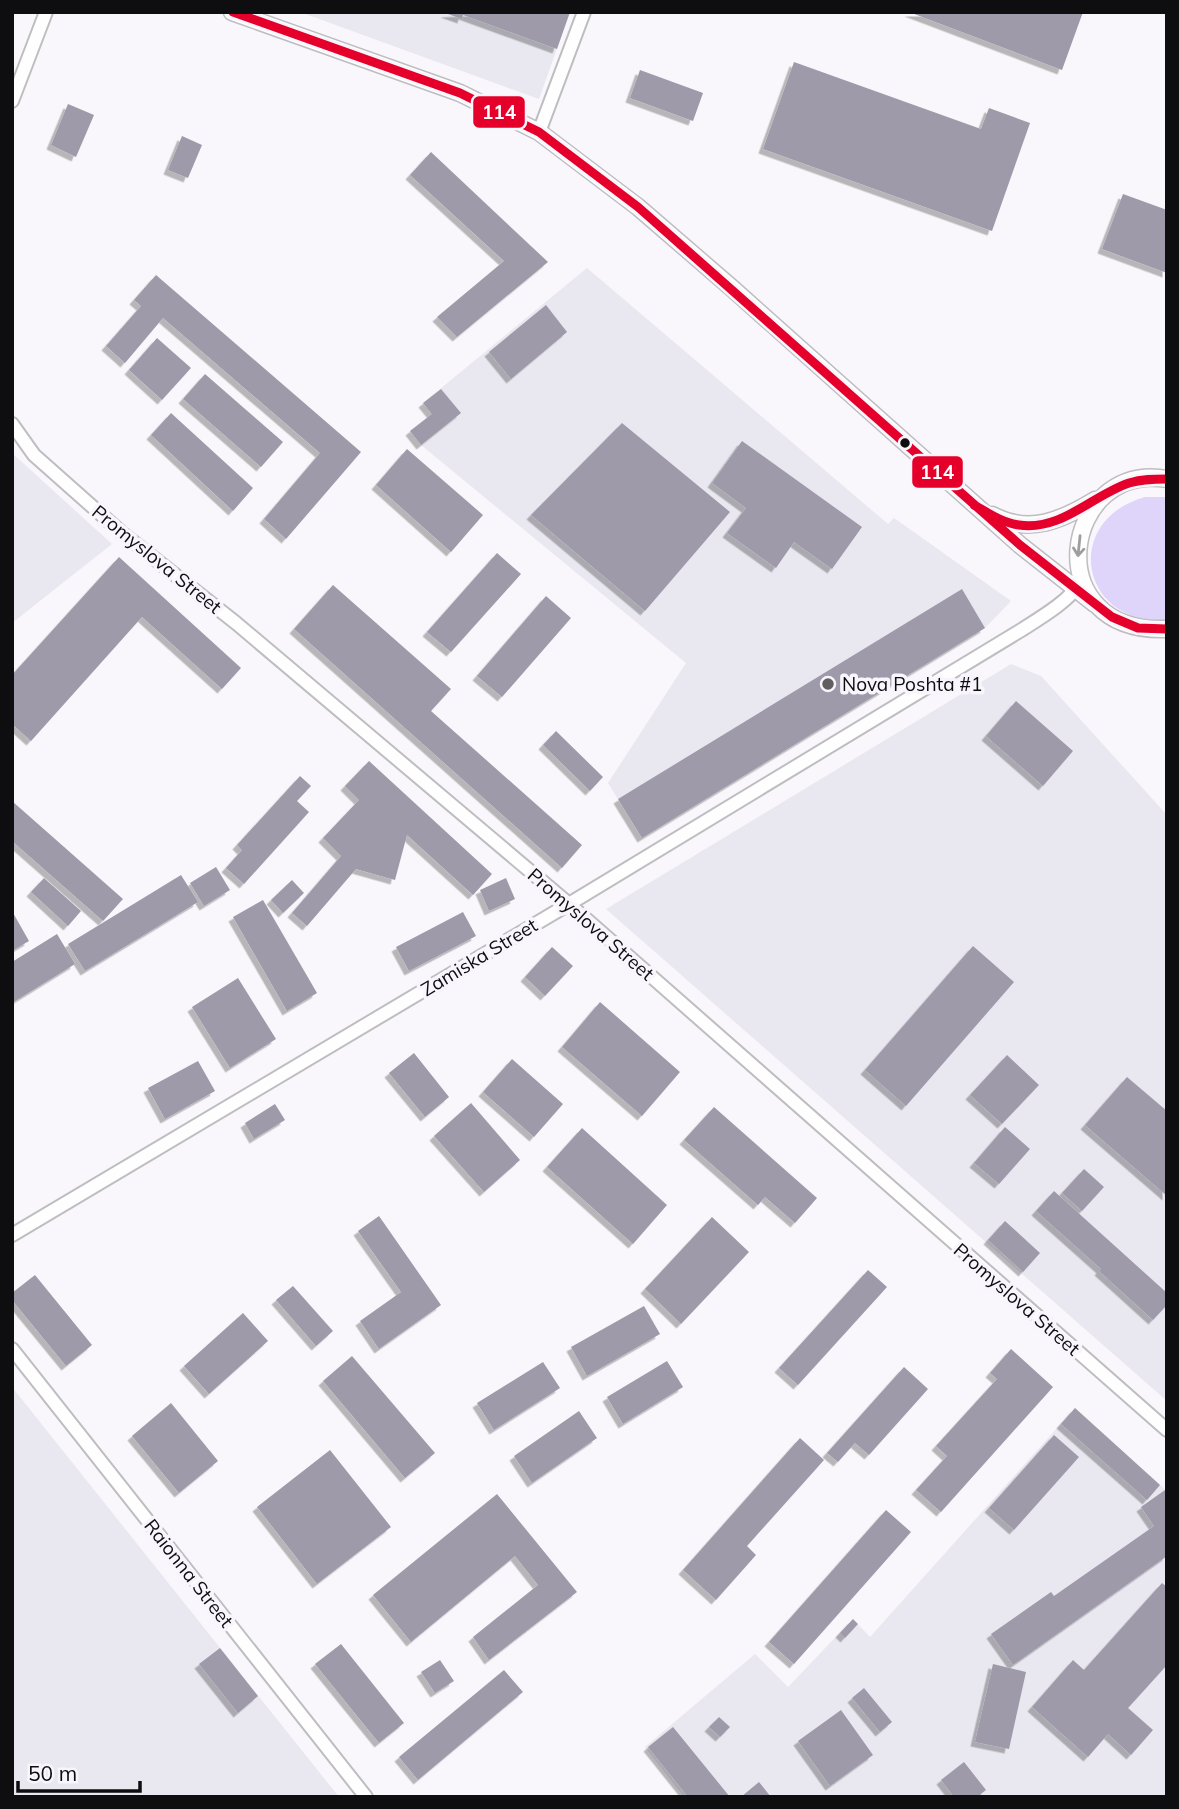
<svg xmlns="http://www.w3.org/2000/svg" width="1179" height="1809" viewBox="0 0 1179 1809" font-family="Mulish,sans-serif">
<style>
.built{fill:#e9e7f0}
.green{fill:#dfd4fa}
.building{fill:#9f9aa9;filter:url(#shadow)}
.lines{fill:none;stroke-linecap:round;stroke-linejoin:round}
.minor-casing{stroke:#bebdc0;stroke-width:16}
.tertiary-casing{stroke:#bebdc0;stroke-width:19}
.minor{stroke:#fefefe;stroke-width:12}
.tertiary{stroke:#fefefe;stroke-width:16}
.bus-1-casing{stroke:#f8f6fc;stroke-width:14}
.bus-1{stroke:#e4002b;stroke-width:9}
.oneway{stroke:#9e9e9f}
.bus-dot{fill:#0e0e10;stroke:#f8f6fc;stroke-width:2.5}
.poi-dot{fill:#606062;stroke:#f8f6fc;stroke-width:2.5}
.labels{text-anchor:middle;stroke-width:7;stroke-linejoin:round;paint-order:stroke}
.street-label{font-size:19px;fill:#0e0e10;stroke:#f8f6fc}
.poi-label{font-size:19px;fill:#0e0e10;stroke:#f8f6fc;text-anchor:start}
.line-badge{stroke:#f8f6fc;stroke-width:2.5}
.badge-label{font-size:19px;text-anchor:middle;font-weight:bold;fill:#fff}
</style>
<defs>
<filter id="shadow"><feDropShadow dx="-4.5" dy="4.5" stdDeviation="0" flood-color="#0004"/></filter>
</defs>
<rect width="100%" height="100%" fill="#f9f7fb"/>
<path class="built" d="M 300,12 L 570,12 L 539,99 Z
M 587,268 L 888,524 L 894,518 L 1011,601 L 985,628 L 642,838 L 608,783 L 686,663 L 421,445 L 410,431 L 431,414 L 423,403 Z
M 12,453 L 112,544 L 12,623 Z
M 1011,664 L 1041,676 L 1167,815 L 1167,1401 L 606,909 Z
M 12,1387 L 339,1797 L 12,1797 Z
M 1075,1408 L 1167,1491 L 1167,1797 L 684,1797 L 645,1747 L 755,1654 L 788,1687 L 853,1619 L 870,1637 Z"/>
<path class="green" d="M 1145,497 L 1167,497 L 1167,620 C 1081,627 1060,521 1145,497 Z"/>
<path class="building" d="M 464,12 L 570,12 L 557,49 L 463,15 L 462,19 L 445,13 Z
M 909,12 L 1083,12 L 1062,70 Z
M 794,62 L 981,129 L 989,108 L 1030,123 L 992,231 L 763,149 Z
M 640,70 L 703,93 L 693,121 L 630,98 Z
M 68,104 L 94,115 L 76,157 L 51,145 Z
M 182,136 L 202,145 L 188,178 L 168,170 Z
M 431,152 L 548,262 L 457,337 L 437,317 L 504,261 L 410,175 Z
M 1123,194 L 1167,210 L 1167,273 L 1102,249 Z
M 156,275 L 361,452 L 286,539 L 264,519 L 320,453 L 163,318 L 125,363 L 106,346 L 141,306 L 134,300 Z
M 546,305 L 567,332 L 511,379 L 489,352 Z
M 157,338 L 191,368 L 162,400 L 129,370 Z
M 205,374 L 283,442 L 261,467 L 183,399 Z
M 441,389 L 461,413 L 421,445 L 410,431 L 432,414 L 423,403 Z
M 171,413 L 253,488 L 233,511 L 151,435 Z
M 622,423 L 730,512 L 645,611 L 531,515 Z
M 742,441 L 862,527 L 832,569 L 794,542 L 776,568 L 727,533 L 746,508 L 712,483 Z
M 407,449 L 483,515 L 451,552 L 376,485 Z
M 497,553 L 521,574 L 451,652 L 427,632 Z
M 119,557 L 241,668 L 222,689 L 142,617 L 31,741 L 12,724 L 12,675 Z
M 333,585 L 451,689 L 431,711 L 582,845 L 562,868 L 294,629 Z
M 962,589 L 985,628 L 642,838 L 618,799 Z
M 546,596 L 571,618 L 502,697 L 477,676 Z
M 1016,701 L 1073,751 L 1043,786 L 986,736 Z
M 556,731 L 603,777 L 590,791 L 543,745 Z
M 369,761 L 492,874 L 473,895 L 407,835 L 395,880 L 356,869 L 307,926 L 292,913 L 341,856 L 323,838 L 359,800 L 345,786 Z
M 300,776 L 311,786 L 297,801 L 309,812 L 244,884 L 226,868 L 242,850 L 237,845 Z
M 12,801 L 123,899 L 103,921 L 12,841 Z
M 216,867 L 230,890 L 204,906 L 190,883 Z
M 181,875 L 198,902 L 85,971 L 68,944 Z
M 44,878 L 81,911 L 68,926 L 31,892 Z
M 506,878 L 515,899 L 489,911 L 480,890 Z
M 292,880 L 304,893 L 283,913 L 271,900 Z
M 263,900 L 317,993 L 287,1011 L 233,917 Z
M 12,911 L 29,941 L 12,951 Z
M 463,912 L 476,936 L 409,971 L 396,947 Z
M 57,934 L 75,964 L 12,1003 L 12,962 Z
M 973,946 L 1014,982 L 906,1106 L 865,1070 Z
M 552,947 L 573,966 L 545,996 L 525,977 Z
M 238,978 L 276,1039 L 230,1068 L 192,1007 Z
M 600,1002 L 680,1072 L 642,1116 L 562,1047 Z
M 414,1053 L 449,1097 L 425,1117 L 389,1073 Z
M 1007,1055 L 1039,1085 L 1002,1124 L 970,1095 Z
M 512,1059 L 563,1104 L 534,1137 L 483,1092 Z
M 198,1061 L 215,1091 L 165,1119 L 148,1088 Z
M 1127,1077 L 1167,1111 L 1167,1196 L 1085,1125 Z
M 471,1103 L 520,1160 L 484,1192 L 434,1136 Z
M 275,1104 L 285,1120 L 254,1139 L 245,1123 Z
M 714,1107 L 817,1198 L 795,1223 L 765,1197 L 758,1205 L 684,1140 Z
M 1005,1127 L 1030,1149 L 999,1184 L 974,1163 Z
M 582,1128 L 667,1205 L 633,1244 L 547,1167 Z
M 1084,1169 L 1104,1187 L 1082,1211 L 1062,1193 Z
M 1054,1191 L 1167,1293 L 1167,1305 L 1153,1320 L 1099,1271 L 1101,1269 L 1036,1211 Z
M 379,1216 L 441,1305 L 379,1349 L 360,1321 L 401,1292 L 358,1231 Z
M 712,1217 L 749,1252 L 681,1324 L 645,1289 Z
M 1005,1221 L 1040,1253 L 1023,1272 L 988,1240 Z
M 868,1270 L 887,1287 L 798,1385 L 779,1368 Z
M 35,1275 L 92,1345 L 66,1366 L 12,1300 L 12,1293 Z
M 293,1286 L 333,1331 L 316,1346 L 276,1300 Z
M 644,1306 L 660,1334 L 587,1376 L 571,1347 Z
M 243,1313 L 268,1341 L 209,1394 L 184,1366 Z
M 1011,1349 L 1053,1387 L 941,1512 L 916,1490 L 947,1456 L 936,1446 L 997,1379 L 990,1373 Z
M 352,1356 L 435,1453 L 405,1478 L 323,1381 Z
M 667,1361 L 683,1387 L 623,1424 L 607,1397 Z
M 543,1362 L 560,1388 L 494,1430 L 477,1403 Z
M 904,1367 L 928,1389 L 869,1455 L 855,1443 L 838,1462 L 827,1453 Z
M 171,1403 L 218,1461 L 179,1493 L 132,1436 Z
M 1075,1408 L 1160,1485 L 1147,1500 L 1061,1424 Z
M 579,1411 L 597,1438 L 532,1483 L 514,1456 Z
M 1054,1435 L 1079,1457 L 1014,1530 L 989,1508 Z
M 800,1438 L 824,1460 L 747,1546 L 756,1555 L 716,1600 L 683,1570 Z
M 330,1450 L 391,1527 L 317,1584 L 257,1507 Z
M 1165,1490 L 1167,1493 L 1167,1556 L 1013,1665 L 991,1634 L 1051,1592 L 1054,1596 L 1154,1526 L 1141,1507 Z
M 497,1494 L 577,1592 L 489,1660 L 473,1637 L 538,1585 L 515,1556 L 411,1642 L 373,1595 Z
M 886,1510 L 911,1532 L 794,1664 L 769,1642 Z
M 1162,1583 L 1167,1587 L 1167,1665 L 1128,1708 L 1153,1730 L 1131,1755 L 1108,1734 L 1088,1757 L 1032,1707 L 1073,1660 L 1084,1670 Z
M 853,1619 L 858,1624 L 845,1638 L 840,1633 Z
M 341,1644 L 404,1723 L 379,1743 L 315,1664 Z
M 220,1648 L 258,1696 L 238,1713 L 199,1664 Z
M 440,1660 L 454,1681 L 435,1693 L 421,1672 Z
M 993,1664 L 1026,1672 L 1009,1749 L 975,1742 Z
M 504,1670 L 523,1692 L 418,1780 L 399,1757 Z
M 864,1688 L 892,1722 L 880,1732 L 852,1698 Z
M 841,1710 L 873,1755 L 830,1786 L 798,1741 Z
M 719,1717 L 730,1727 L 720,1737 L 709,1727 Z
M 673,1727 L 730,1797 L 688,1797 L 648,1747 Z
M 964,1762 L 986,1790 L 977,1797 L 954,1797 L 941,1780 Z
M 759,1782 L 771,1797 L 741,1797 Z"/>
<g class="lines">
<defs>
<path id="minor" d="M 12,101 L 46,12
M 539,132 L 584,12
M 12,424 L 34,455 L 122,533 L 236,623 L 569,904 L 1167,1430
M 12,1235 L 569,904 L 1023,629 C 1040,618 1069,601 1079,584
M 12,1349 L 366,1797"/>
<path id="tertiary" d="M 232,12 L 460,93 L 539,132 L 638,207 L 733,289 L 1020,545 L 1095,604
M 1167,479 C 1062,461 1036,634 1167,629
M 992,515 C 1030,535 1062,520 1095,500"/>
</defs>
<use href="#minor" class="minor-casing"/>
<use href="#tertiary" class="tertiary-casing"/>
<use href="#minor" class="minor"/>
<use href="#tertiary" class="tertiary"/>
<defs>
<path id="bus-1" d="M 233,12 L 460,93 L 539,132 L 638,207 L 1020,545 L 1112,617 L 1138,628 L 1167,629
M 974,505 C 988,513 1003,523 1019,525 C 1062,531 1091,496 1129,483 C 1142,479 1154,479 1167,479"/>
</defs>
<use href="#bus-1" class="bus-1-casing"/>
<use href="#bus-1" class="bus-1"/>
</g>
<defs><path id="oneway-shaft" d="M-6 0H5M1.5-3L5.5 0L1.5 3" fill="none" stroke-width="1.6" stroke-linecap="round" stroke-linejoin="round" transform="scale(1.75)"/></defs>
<use class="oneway" href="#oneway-shaft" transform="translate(1079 546) rotate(96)"/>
<circle class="bus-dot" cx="905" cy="443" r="6"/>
<circle class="poi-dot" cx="828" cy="684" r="7"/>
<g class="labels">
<g class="street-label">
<text transform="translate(157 559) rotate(39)" y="7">Promyslova Street</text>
<text transform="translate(591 924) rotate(41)" y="7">Promyslova Street</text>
<text transform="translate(479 957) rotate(-31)" y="7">Zamiska Street</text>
<text transform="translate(1017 1299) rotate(41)" y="7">Promyslova Street</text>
<text transform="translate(189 1573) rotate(52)" y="7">Raionna Street</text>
</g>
<g class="poi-label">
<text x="842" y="691">Nova Poshta #1</text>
</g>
</g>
<g class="line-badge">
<rect x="472" y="95" width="54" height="34" rx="7" fill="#e4002b"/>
<rect x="911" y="455" width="53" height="34" rx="7" fill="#e4002b"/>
</g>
<g class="badge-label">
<text x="499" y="119">114</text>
<text x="937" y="479">114</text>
</g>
<rect width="1179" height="1809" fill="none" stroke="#0e0e10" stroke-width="28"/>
<path d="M18 1781v10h122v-10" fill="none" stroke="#0e0e10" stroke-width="3.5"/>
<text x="28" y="1781" font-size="21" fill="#0e0e10" stroke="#f8f6fc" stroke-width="5" paint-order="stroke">50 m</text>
</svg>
